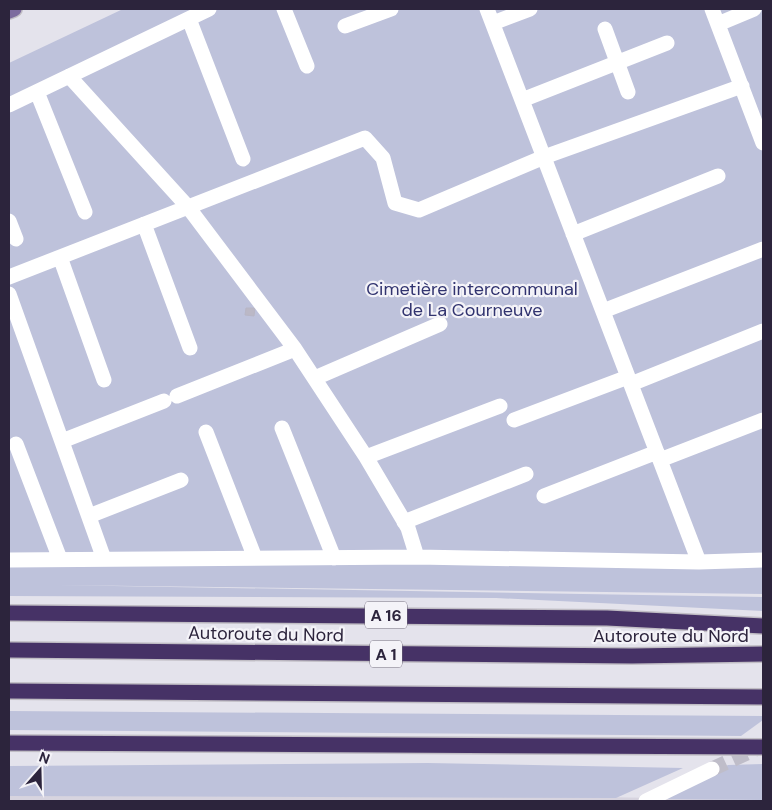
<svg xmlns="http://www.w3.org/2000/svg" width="772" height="810" viewBox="0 0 772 810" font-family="'DM Sans',sans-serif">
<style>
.built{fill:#d7d4df}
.green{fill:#bec2db}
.building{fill:#bbb8c6;stroke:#b8b6c5}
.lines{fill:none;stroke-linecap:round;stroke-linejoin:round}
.minor-tunnel{stroke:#bfbdc9;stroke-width:15;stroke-dasharray:15 8;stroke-linecap:butt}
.major-casing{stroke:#c0bdc4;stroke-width:18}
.highway-casing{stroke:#c0bdc4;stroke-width:18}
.minor{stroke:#fff;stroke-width:15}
.major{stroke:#7c6b9e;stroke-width:15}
.highway{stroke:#463266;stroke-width:15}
.labels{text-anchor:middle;stroke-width:4.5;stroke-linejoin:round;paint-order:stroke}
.shield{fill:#f4f3f8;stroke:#686274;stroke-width:1}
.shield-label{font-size:16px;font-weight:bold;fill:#2c243c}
.park-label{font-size:18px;fill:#31336f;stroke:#f4f3f8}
.street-label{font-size:18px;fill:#2c243c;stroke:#f4f3f8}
</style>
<rect width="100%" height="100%" fill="#e4e3ec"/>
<path class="built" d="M 9,786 L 763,800 L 763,801 L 9,801 Z"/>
<path class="green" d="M 123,9 L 763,9 L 763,594 L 56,585 L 763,597 L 763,611 L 496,598 L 9,596 L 9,63 Z
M 9,711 L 763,716 L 763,720 L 741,736 L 9,730 Z
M 428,763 L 683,768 L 616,798 L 9,796 L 9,766 Z
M 763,764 L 763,800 L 665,799 L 728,765 Z"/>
<path class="building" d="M 246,308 L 255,308 L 254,316 L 245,315 Z"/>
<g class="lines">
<path class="minor-tunnel" d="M 712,769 L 762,746"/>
<defs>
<path id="major" d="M 9,11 L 14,9"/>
<path id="highway" d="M 9,613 L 607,618 L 763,626
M 9,650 L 632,656 L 763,654
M 9,691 L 763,697
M 9,743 L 763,747"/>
</defs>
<use href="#major" class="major-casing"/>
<use href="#highway" class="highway-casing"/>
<path class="minor" d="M 284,9 L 307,66
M 487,9 L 699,562
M 712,9 L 763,143
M 189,19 L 243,159
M 493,23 L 530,9
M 718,24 L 754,9
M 345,26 L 391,9
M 605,29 L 628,92
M 69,76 L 188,207 L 295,349 L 366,457 L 408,528 L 417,557
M 37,92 L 85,212
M 522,100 L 667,43
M 9,105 L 209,9
M 9,221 L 16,239
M 144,224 L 190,348
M 573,234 L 718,176
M 60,257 L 104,380
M 9,277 L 365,138 L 383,158 L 395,203 L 419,210 L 544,157 L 742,86
M 9,294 L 104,559
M 603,311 L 763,249
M 315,378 L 440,324
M 631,384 L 763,331
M 177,396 L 295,349
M 514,420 L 628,377
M 282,428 L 334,558
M 206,432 L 255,558
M 62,441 L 164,401
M 16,444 L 60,559
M 366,457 L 500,406
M 660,460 L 763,420
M 544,496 L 657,452
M 89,516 L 181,480
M 404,522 L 526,474
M 9,560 L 417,557 L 699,562 L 763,560
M 646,801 L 712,769"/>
<use href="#major" class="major"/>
<use href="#highway" class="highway"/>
</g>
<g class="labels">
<g class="shield">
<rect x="365" y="601.5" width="42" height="27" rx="4"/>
<rect x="370" y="640.5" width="32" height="27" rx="4"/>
</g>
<g class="shield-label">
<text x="386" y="621">A 16</text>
<text x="386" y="660">A 1</text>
</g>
<g class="park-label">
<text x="472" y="295">Cimetière intercommunal<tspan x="472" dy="21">de La Courneuve</tspan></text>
</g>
<g class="street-label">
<text transform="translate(266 634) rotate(1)" y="6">Autoroute du Nord</text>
<text x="671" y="642">Autoroute du Nord</text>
</g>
</g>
<rect width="772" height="810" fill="none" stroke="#2c243c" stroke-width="20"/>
<g transform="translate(40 770) rotate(20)" stroke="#f4f3f8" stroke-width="4" paint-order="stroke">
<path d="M0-4L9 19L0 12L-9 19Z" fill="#2c243c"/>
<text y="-8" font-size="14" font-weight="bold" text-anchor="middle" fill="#2c243c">N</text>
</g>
</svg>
